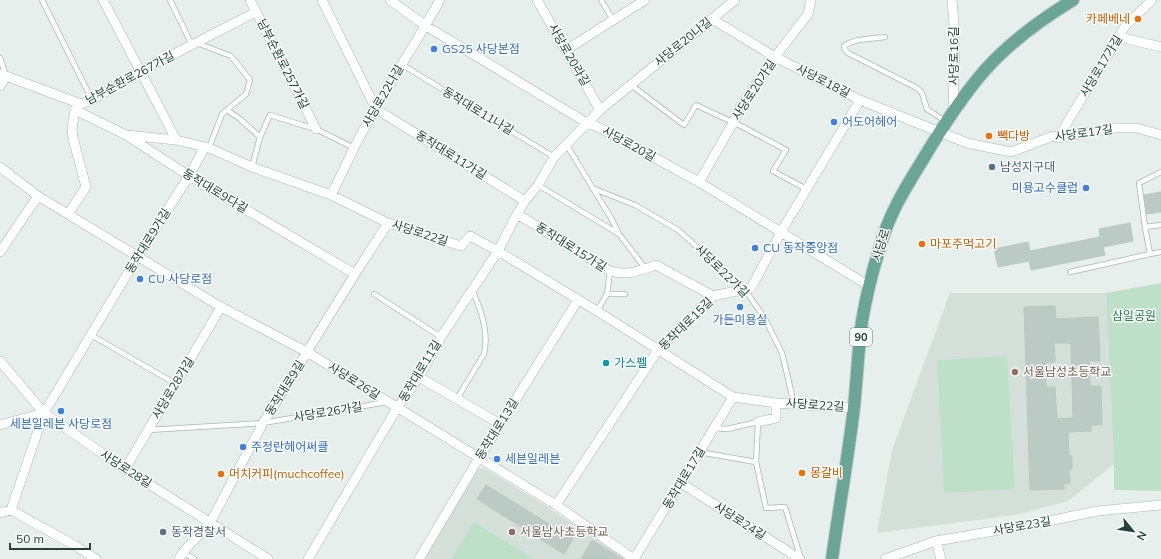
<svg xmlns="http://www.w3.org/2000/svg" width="1161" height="559" viewBox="0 0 1161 559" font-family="Mulish,'Noto Sans KR',sans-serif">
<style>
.built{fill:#d4dfda}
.green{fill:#bfe0c8}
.building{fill:#bbcac4;stroke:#b8c9c2;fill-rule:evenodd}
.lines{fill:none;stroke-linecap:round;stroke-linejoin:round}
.lane-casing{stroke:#a8b8b2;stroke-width:6}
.street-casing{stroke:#a8b8b2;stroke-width:10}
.primary-casing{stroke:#c2cac8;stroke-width:14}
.lane{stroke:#fff;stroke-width:4.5}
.street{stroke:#fff;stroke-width:9}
.primary{stroke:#6aa596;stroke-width:12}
.food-dot{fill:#e8710a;stroke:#f7fbf9;stroke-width:1.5}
.shop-dot{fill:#3f7fe0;stroke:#f7fbf9;stroke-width:1.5}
.service-dot{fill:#5c6f8a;stroke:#f7fbf9;stroke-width:1.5}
.culture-dot{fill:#0f9aa8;stroke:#f7fbf9;stroke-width:1.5}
.education-dot{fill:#8d6e63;stroke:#f7fbf9;stroke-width:1.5}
.labels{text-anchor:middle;stroke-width:3;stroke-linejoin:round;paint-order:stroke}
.shield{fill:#f7fbf9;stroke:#637a73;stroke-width:1}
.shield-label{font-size:11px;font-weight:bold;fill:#24423a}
.food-label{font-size:12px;fill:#c56008;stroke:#f7fbf9;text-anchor:start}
.street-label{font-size:12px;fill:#24423a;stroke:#f7fbf9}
.shop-label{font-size:12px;fill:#366cbe;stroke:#f7fbf9;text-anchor:start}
.service-label{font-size:12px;fill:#4e5e75;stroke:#f7fbf9;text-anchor:start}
.park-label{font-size:12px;fill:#2d7a4b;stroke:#f7fbf9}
.culture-label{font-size:12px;fill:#0d838f;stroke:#f7fbf9;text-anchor:start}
.education-label{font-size:12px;fill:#785e54;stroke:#f7fbf9;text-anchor:start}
</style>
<rect width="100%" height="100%" fill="#e6efeb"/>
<path class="built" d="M 950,293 L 1106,293 L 1114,464 L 1068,501 L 1015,515 L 877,533 L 892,450 Z
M 484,468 L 546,506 L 623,557 L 624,559 L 424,559 L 476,470 Z"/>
<path class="green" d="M 1161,283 L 1161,491 L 1114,490 L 1114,464 L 1106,293 Z
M 1007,356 L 1015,489 L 944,493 L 937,360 Z
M 474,522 L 534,559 L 451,559 Z"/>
<path class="building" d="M 1161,192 L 1161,212 L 1147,214 L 1144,195 Z
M 1130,223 L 1133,241 L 1103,247 L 1105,255 L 1031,270 L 1029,261 L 998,267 L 994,249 L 1028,242 L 1030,251 L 1100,237 L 1099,229 Z
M 1055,306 L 1056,319 L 1098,317 L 1100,361 L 1089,361 L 1090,386 L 1101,386 L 1102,425 L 1091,425 L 1091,431 L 1068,432 L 1069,456 L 1072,456 L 1072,469 L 1069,469 L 1070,483 L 1064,484 L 1064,489 L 1030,490 L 1024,307 ZM 1054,343 L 1071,343 L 1073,418 L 1057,419 L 1055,387 L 1046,387 L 1045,363 L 1055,362 Z
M 486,485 L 573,539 L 564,554 L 477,499 Z
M 592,540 L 623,559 L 581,559 Z"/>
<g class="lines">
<defs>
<path id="lane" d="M 42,0 L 92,100
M 170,0 L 192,45
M 601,0 L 613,20
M 885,37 C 872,39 855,38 844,46 L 844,48 L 848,53 L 917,88 L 922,93 L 927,109 L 945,121
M 197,43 L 231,56 L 250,80 L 246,94 L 222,114 L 209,148
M 0,58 L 6,76
M 401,64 L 554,157
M 631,85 L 684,125 L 696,105 L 743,127 L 786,150 L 773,171 L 806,189
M 227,110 L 240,119 L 260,137
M 566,144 L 611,218 L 619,234 L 645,268
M 252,167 L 260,137 L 270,115 L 302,125 L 316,129 L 354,148
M 1161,172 L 1139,183 L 1145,227 L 1161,225
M 538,185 L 619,234
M 592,188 L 635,205 L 678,230 L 745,290 L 764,317 L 782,353 L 794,404
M 1145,227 L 1150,254 L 1161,252
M 1070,272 L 1150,254
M 374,294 L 441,337
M 607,294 L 610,271
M 597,311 L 607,294 L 625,294
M 91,335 L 176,384
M 457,399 L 484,354 C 489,333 481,309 472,290
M 715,428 L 727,429 L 758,422 L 756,462 L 766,508 L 785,507 L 801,559
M 148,430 L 263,423 L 387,402
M 699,452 L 756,462
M 183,552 L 194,559"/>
<path id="street" d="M 103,0 L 166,120 L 176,140
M 250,0 L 316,129
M 322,0 L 376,109 L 525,201
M 390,0 L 426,26 L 587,123 L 600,128 L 699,182 L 869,286
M 537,0 L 600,110
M 952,0 L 955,38 L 953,112
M 712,19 L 775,57 L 860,100 L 967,143 L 1011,152 L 1053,136 L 1058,138 L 1112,128 L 1137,128 L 1161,135
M 1119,37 L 1161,47
M 566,50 L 645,0
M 0,74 L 6,76 L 81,104 L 92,100 L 141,71 L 256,12
M 0,86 L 6,76
M 126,135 L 176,140 L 209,148 L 252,167 L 331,195 L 388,223 L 461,246 L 470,236 L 498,251 L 597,311 L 733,397 L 776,403 L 853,408
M 1058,138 L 1125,26 L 1152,0
M 0,167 L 38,196 L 221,307 L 307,352 L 556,505 L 634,559
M 699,182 L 733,123 L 739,109 L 775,57 L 808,14 L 811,0
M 331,195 C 339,180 346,164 354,148 C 380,97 412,50 440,0
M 68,214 L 86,187 L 73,138 L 72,129 L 75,110 L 126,135 L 189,176 L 355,274
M 517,214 L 610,271 C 629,276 638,271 656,265 L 713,296
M 0,252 L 38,196
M 0,361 L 44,413 L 125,469 L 268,559
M 419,377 L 500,424
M 758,422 L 776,418 L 776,403
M 0,425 L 44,413
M 125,469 L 221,307
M 681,483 L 800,559
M 556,505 L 658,350 L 713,296 L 751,288 L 781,232 L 860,100
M 11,510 L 44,413 L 138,256 L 189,176 L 205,147
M 0,513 L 11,510 L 74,545 L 96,559
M 936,541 L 941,559
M 179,559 L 183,552 L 210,523 L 263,423 L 355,274 L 388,223
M 308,559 L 397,408 L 419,377 L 441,337 L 498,251 L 517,214 L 525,201 L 538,185 L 554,157 L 600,110 L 735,0
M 419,559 L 479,458 L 578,300
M 634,559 L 733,397
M 885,559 L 936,541 L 1029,525 L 1097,511 L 1161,505"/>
<path id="primary" d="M 832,559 C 839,508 848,458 854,407 C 857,379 858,350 862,321 C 866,297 872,273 879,250 C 888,216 904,190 922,161 C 941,129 961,97 986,69 C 1011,41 1042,19 1073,0"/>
</defs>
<use href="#lane" class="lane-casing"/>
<use href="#street" class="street-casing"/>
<use href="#primary" class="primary-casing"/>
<use href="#lane" class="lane"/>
<use href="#street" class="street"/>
<use href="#primary" class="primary"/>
</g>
<g class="food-dot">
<circle cx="1138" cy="19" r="4"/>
<circle cx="989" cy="136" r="4"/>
<circle cx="922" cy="244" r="4"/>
<circle cx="802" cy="473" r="4"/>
<circle cx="221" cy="474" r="4"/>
</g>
<g class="shop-dot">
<circle cx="434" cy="49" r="4"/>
<circle cx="834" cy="122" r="4"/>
<circle cx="1086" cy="188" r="4"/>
<circle cx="755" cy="248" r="4"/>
<circle cx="140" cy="279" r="4"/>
<circle cx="740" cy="307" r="4"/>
<circle cx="61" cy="411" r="4"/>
<circle cx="243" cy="447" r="4"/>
<circle cx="497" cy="459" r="4"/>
</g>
<g class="service-dot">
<circle cx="992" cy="167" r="4"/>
<circle cx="163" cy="532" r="4"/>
</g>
<circle class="culture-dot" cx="606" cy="363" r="4"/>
<g class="education-dot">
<circle cx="1015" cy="372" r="4"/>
<circle cx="512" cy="532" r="4"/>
</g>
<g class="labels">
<rect class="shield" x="850" y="328" width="22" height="18" rx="3"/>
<g class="shield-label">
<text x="861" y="341">90</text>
</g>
<g class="food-label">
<text x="1130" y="23" text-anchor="end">카페베네</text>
<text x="997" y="140">빽다방</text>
<text x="930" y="248">마포주먹고기</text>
<text x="810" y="477">몽갈비</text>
<text x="229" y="478">머치커피(muchcoffee)</text>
</g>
<g class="street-label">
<text transform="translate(683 42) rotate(-39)" y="4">사당로20나길</text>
<text transform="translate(569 55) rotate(60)" y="4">사당로20라길</text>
<text transform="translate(954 56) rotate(-90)" y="4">사당로16길</text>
<text transform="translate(283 64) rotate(63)" y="4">남부순환로257가길</text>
<text transform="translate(1101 66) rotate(-59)" y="4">사당로17가길</text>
<text transform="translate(130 78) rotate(-28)" y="4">남부순환로267가길</text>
<text transform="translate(823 81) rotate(27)" y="4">사당로18길</text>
<text transform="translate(754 90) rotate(-57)" y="4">사당로20가길</text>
<text transform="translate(383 96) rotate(-60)" y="4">사당로22나길</text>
<text transform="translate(478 111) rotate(31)" y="4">동작대로11나길</text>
<text transform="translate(1084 133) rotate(-8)" y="4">사당로17길</text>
<text transform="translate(629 144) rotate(29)" y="4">사당로20길</text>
<text transform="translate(451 155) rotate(32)" y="4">동작대로11가길</text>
<text transform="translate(215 191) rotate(31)" y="4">동작대로9다길</text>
<text transform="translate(420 233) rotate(18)" y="4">사당로22길</text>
<text transform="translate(148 241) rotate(-58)" y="4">동작대로9가길</text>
<text transform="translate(881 245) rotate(-73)" y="4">사당로</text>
<text transform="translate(571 247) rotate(32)" y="4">동작대로15가길</text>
<text transform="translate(722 271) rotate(44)" y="4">사당로22가길</text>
<text transform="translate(686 324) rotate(-44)" y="4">동작대로15길</text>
<text transform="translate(420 371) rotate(-59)" y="4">동작대로11길</text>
<text transform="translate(354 381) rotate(32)" y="4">사당로26길</text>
<text transform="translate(173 388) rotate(-59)" y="4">사당로28가길</text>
<text transform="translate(285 388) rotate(-58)" y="4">동작대로9길</text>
<text transform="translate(815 405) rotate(4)" y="4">사당로22길</text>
<text transform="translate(328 412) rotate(-9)" y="4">사당로26가길</text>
<text transform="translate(497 429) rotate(-58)" y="4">동작대로13길</text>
<text transform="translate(126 469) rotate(33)" y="4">사당로28길</text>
<text transform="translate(684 478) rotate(-59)" y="4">동작대로17길</text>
<text transform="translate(740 521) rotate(33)" y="4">사당로24길</text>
<text transform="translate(1022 526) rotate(-10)" y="4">사당로23길</text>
</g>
<g class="shop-label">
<text x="442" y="53">GS25 사당본점</text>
<text x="842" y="126">어도어헤어</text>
<text x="1078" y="192" text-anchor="end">미용고수클럽</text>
<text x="763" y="252">CU 동작중앙점</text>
<text x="148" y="283">CU 사당로점</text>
<text x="740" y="324" text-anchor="middle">가든미용실</text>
<text x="61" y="428" text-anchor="middle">세븐일레븐 사당로점</text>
<text x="251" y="451">주정란헤어써클</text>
<text x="505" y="463">세븐일레븐</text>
</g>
<g class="service-label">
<text x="1000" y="171">남성지구대</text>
<text x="171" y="536">동작경찰서</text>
</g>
<g class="park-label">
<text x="1134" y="320">삼일공원</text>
</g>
<g class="culture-label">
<text x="614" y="367">가스펠</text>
</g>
<g class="education-label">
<text x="1023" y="376">서울남성초등학교</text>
<text x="520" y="536">서울남사초등학교</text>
</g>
</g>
<g transform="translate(1133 531) rotate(119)" stroke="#f7fbf9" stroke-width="3" paint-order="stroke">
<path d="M0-3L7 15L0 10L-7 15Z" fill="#24423a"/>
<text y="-6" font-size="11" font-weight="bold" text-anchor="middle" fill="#24423a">N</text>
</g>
<path d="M10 543v6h80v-6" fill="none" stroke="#24423a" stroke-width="2"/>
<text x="16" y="543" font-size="12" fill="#24423a" stroke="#f7fbf9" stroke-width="3" paint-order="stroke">50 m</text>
</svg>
